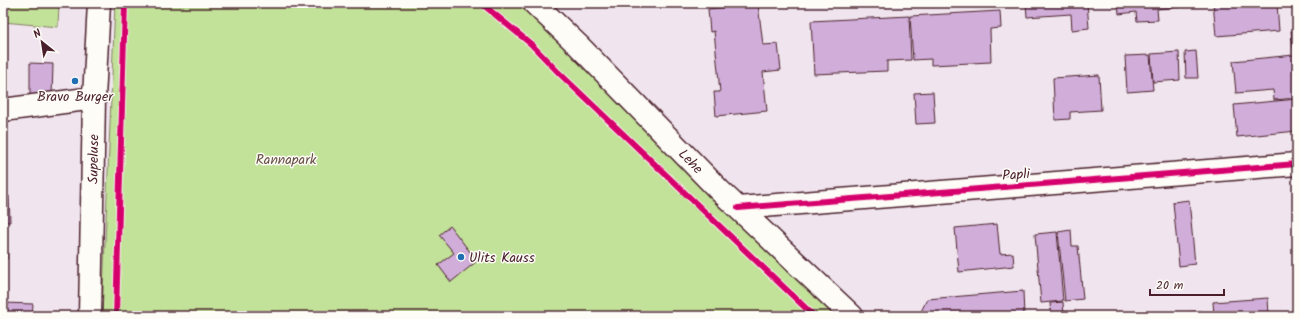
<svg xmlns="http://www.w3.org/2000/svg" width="1300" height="319" viewBox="0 0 1300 319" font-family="Kalam,sans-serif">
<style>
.green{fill:#c2e199;stroke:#868062}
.building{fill:#d0aed9;stroke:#4a1f2b}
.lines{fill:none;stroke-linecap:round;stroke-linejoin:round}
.minor-casing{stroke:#4a1f2b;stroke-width:25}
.minor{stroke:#fdfcf7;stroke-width:22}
.cycleway-casing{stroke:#fdfcf7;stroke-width:8}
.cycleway{stroke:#d6006c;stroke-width:6}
.poi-dot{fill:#1f6fb2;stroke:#fdfcf7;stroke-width:1.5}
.labels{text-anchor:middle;stroke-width:3;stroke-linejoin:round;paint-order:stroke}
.poi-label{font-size:14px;fill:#4a1f2b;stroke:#fdfcf7}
.street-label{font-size:14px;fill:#4a1f2b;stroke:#fdfcf7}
.park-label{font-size:14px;fill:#685046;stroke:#fdfcf7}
</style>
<rect width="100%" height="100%" fill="#f0e5ee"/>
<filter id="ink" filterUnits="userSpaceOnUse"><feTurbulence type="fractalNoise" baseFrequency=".025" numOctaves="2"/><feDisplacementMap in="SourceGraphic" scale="8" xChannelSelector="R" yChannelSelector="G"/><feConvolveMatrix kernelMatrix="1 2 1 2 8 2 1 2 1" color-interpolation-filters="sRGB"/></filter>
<g filter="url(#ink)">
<path class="green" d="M 3,3 L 59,3 L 58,27 L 3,22 Z
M 115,3 L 524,3 L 543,26 L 835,316 L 102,316 Z"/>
<path class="building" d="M 1026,3 L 1087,3 L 1089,28 L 1072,30 L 1071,14 L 1027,17 Z
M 1118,3 L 1180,3 L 1180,7 L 1157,9 L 1158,20 L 1137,21 L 1136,12 L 1119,14 Z
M 1213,3 L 1277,3 L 1279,31 L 1216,36 Z
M 758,4 L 763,45 L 778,44 L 781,70 L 763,72 L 767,111 L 716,116 L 714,92 L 720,92 L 714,31 L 710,32 L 708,9 Z
M 1000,11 L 1001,28 L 990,29 L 991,62 L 931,65 L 931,59 L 913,60 L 910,16 Z
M 909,16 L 911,60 L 887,61 L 887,71 L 814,74 L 811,21 Z
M 1291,31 L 1297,31 L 1297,59 L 1293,60 L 1297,98 L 1274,100 L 1273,90 L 1236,93 L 1233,61 L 1294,55 Z
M 1196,51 L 1198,78 L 1186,78 L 1185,52 Z
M 1179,52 L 1180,80 L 1153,82 L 1151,54 Z
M 1150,55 L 1153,90 L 1127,92 L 1125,56 Z
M 30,63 L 53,64 L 52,97 L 30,97 Z
M 1099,75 L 1101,110 L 1070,112 L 1070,119 L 1055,120 L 1053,78 Z
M 933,92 L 935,123 L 916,124 L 914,93 Z
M 1297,99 L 1297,131 L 1237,137 L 1234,105 Z
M 3,195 L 3,197 L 9,196 L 10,222 L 5,222 L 7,259 L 3,260 Z
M 1189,200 L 1195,264 L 1179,266 L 1173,202 Z
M 997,224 L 1000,254 L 1013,253 L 1014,266 L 959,272 L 955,228 Z
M 450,226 L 477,261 L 451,282 L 438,265 L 454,253 L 439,235 Z
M 1071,230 L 1072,246 L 1078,246 L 1083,299 L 1065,301 L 1058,232 Z
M 1057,232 L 1063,301 L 1041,303 L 1035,234 Z
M 1023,291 L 1024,316 L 919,316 L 927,299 Z
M 1268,298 L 1269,316 L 1214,316 L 1213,302 Z
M 1063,302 L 1064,316 L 1051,316 L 1050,303 Z
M 3,303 L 33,304 L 32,316 L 3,316 Z
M 1201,311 L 1202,316 L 1184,316 L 1184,313 Z"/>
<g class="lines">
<defs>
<path id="minor" d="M 534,3 L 579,46 L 719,190 L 852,316
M 3,110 L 94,98
M 738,208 L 1297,164
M 90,316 L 94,98 L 99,3"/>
</defs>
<use href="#minor" class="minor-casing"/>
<use href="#minor" class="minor"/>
<defs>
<path id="cycleway" d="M 481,3 L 531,44 L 558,72 L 814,316
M 738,208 L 1297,164
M 116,316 L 125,3"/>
</defs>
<use href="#cycleway" class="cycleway-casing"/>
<use href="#cycleway" class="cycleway"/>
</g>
</g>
<g class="poi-dot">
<circle cx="75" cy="81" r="4"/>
<circle cx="461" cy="257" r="4"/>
</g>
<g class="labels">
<g class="poi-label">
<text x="75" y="101">Bravo Burger</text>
<text x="469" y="262" text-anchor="start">Ulits Kauss</text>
</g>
<g class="street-label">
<text transform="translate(93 159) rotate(-89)" y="5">Supeluse</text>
<text transform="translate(691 161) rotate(46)" y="5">Lehe</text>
<text transform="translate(1016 174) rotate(-4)" y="5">Papli</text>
</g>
<g class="park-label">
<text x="286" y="164">Rannapark</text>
</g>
</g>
<rect width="1300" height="319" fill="none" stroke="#fdfcf7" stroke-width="16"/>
<rect x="8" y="8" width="1284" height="303" fill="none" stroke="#4a1f2b" stroke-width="1.5" filter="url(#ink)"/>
<g transform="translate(42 42) rotate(330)" stroke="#fdfcf7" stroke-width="3" paint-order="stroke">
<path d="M0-3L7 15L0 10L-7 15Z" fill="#4a1f2b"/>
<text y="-6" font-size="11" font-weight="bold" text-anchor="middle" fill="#4a1f2b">N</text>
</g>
<path d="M1150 289v6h74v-6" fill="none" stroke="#4a1f2b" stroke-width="2"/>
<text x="1156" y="289" font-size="12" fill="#4a1f2b" stroke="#fdfcf7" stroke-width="3" paint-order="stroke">20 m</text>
</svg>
